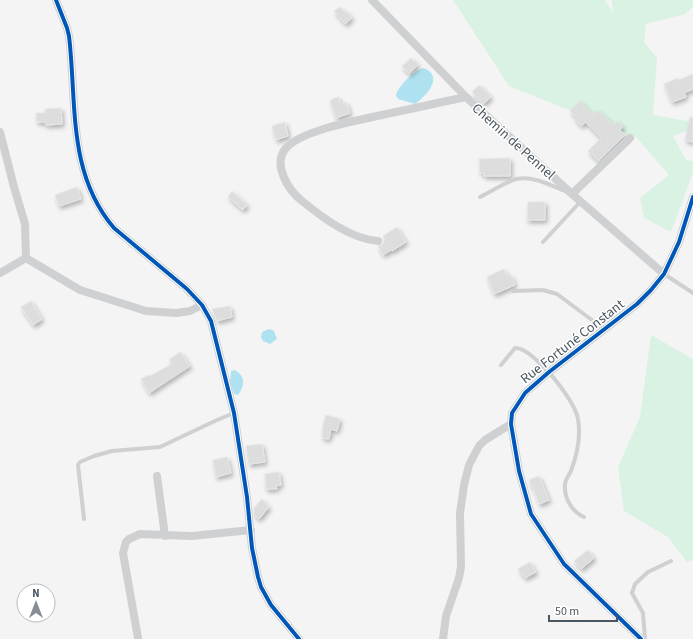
<svg xmlns="http://www.w3.org/2000/svg" width="693" height="639" viewBox="0 0 693 639" font-family="'Source Sans 3',sans-serif">
<style>
.green{fill:#d9f2e3}
.water{fill:#aee2f0}
.building{fill:#ddddde;stroke:#e5e6e7;filter:url(#shadow)}
.lines{fill:none;stroke-linecap:round;stroke-linejoin:round}
.lane{stroke:#ced0d2;stroke-width:4}
.street{stroke:#ced0d2;stroke-width:8}
.cycleway-casing{stroke:#fff;stroke-width:6}
.cycleway{stroke:#0057b8;stroke-width:4}
.labels{text-anchor:middle;stroke-width:3;stroke-linejoin:round;paint-order:stroke}
.street-label{font-size:14px;fill:#4a5661;stroke:#fff}
</style>
<defs>
<filter id="shadow"><feDropShadow dx="2" dy="3" stdDeviation="2" flood-color="#0004"/></filter>
</defs>
<rect width="100%" height="100%" fill="#f4f4f4"/>
<path class="green" d="M 453,0 L 605,0 L 613,13 L 612,0 L 693,0 L 693,7 L 685,14 L 646,24 L 644,42 L 657,58 L 653,115 L 693,122 L 693,129 L 673,136 L 686,160 L 693,161 L 693,173 L 671,232 L 644,218 L 640,198 L 669,175 L 636,137 L 509,86 Z
M 651,335 L 693,359 L 693,560 L 687,562 L 668,537 L 624,511 L 618,467 L 640,417 Z"/>
<path class="water" d="M 424,68 C 445,77 425,97 415,104 L 398,99 L 396,95 C 398,86 416,69 424,68 Z
M 269,329 L 274,331 L 277,339 L 270,344 L 263,341 L 261,337 L 262,332 Z
M 234,370 C 246,375 245,386 238,395 L 234,394 L 230,382 L 231,371 Z"/>
<path class="building" d="M 340,7 L 345,13 L 346,11 L 352,18 L 345,24 L 334,11 Z
M 411,58 L 418,65 L 409,74 L 402,66 Z
M 693,74 L 693,89 L 684,93 L 686,97 L 672,102 L 664,84 L 678,78 L 679,80 Z
M 479,85 L 491,97 L 483,104 L 472,92 Z
M 339,97 L 340,104 L 346,102 L 350,113 L 336,118 L 330,100 Z
M 580,101 L 593,115 L 597,110 L 614,125 L 617,121 L 623,127 L 620,130 L 625,135 L 598,161 L 588,151 L 601,138 L 585,122 L 582,126 L 575,120 L 577,119 L 570,111 Z
M 61,108 L 62,124 L 46,125 L 45,122 L 37,122 L 36,113 L 45,113 L 45,109 Z
M 690,117 L 693,118 L 693,142 L 685,140 Z
M 285,122 L 288,136 L 276,140 L 272,126 Z
M 510,158 L 510,176 L 484,176 L 484,173 L 480,173 L 479,159 Z
M 77,187 L 81,199 L 59,206 L 55,195 Z
M 232,191 L 247,205 L 243,210 L 228,197 Z
M 528,202 L 545,202 L 545,220 L 527,220 Z
M 397,227 L 406,242 L 392,251 L 391,250 L 383,255 L 378,246 L 382,245 L 385,240 L 383,236 Z
M 504,269 L 508,277 L 511,275 L 515,285 L 494,294 L 487,277 Z
M 31,301 L 42,319 L 33,325 L 21,307 Z
M 230,306 L 232,317 L 217,321 L 212,309 Z
M 180,352 L 190,366 L 149,393 L 141,379 L 149,375 L 150,376 L 172,364 L 169,360 Z
M 326,415 L 340,419 L 337,431 L 331,429 L 329,439 L 322,438 L 323,425 Z
M 262,444 L 265,462 L 249,464 L 246,446 Z
M 227,457 L 231,473 L 216,477 L 213,460 Z
M 279,472 L 281,485 L 276,486 L 277,489 L 266,489 L 265,474 Z
M 539,476 L 549,500 L 539,504 L 533,487 L 532,487 L 529,480 Z
M 262,499 L 269,507 L 259,519 L 254,515 L 254,508 Z
M 588,550 L 594,558 L 581,569 L 574,561 Z
M 530,562 L 536,572 L 525,578 L 518,569 Z"/>
<g class="lines">
<path class="lane" d="M 480,197 C 490,192 506,182 516,179 C 533,175 552,186 567,192
M 543,242 L 581,201
M 664,274 L 693,293
M 513,291 L 543,290 L 557,294 L 604,329
M 501,365 L 515,348 C 525,348 535,359 543,366 C 554,377 576,405 578,419 C 581,436 577,455 571,471 C 569,475 565,480 565,485 C 564,498 572,512 584,517
M 84,519 L 78,465 L 80,462 L 94,456 L 112,451 L 160,447 L 217,420 L 234,413
M 645,639 L 643,613 L 632,593 L 635,584 L 648,572 L 671,561"/>
<path class="street" d="M 56,0 L 67,28 L 69,36 C 77,103 67,173 114,228 L 187,289 L 202,305 L 211,321 L 234,413 L 247,497 L 252,548 L 258,577 L 261,587 L 271,605 L 299,639
M 372,0 L 466,97 L 572,194 L 664,274
M 0,132 L 14,187 L 25,224 L 26,258
M 572,194 L 630,138
M 378,241 C 351,239 323,218 302,201 C 288,190 272,164 286,148 C 303,129 365,119 391,113 C 416,108 441,102 466,97
M 26,258 L 80,290 L 146,311 L 176,313 L 190,311 L 202,305
M 0,273 L 26,258
M 157,476 L 165,536
M 138,638 L 123,553 L 126,542 L 129,539 L 140,534 L 192,536 L 251,530
M 443,639 L 446,616 L 459,578 L 461,567 L 460,513 L 464,485 L 469,465 L 479,446 L 485,440 L 511,424
M 641,639 L 564,564 L 531,514 L 519,471 L 511,424 L 512,413 L 525,393 L 549,372 L 637,304 L 651,290 L 664,274 L 679,242 L 693,197"/>
<defs>
<path id="cycleway" d="M 56,0 L 67,28 L 69,36 C 77,103 67,173 114,228 L 187,289 L 202,305 L 211,321 L 234,413 L 247,497 L 252,548 L 258,577 L 261,587 L 271,605 L 299,639
M 641,639 L 564,564 L 531,514 L 519,471 L 511,424 L 512,413 L 525,393 L 549,372 L 637,304 L 651,290 L 664,274 L 679,242 L 693,197"/>
</defs>
<use href="#cycleway" class="cycleway-casing"/>
<use href="#cycleway" class="cycleway"/>
</g>
<g class="labels">
<g class="street-label">
<text transform="translate(514 141) rotate(42)" y="5">Chemin de Pennel</text>
<text transform="translate(572 341) rotate(-38)" y="5">Rue Fortuné Constant</text>
</g>
</g>
<g transform="translate(36 603)"><circle r="19" fill="#ffffff" stroke="#b7bbc0"/>
<path d="M0-3L7 15L0 10L-7 15Z" fill="#868d94"/>
<text y="-6" font-size="11" font-weight="bold" text-anchor="middle" fill="#4a5661">N</text>
</g>
<path d="M549 615v6h68v-6" fill="none" stroke="#4a5661" stroke-width="2"/>
<text x="555" y="615" font-size="12" fill="#4a5661" stroke="#ffffff" stroke-width="3" paint-order="stroke">50 m</text>
</svg>
